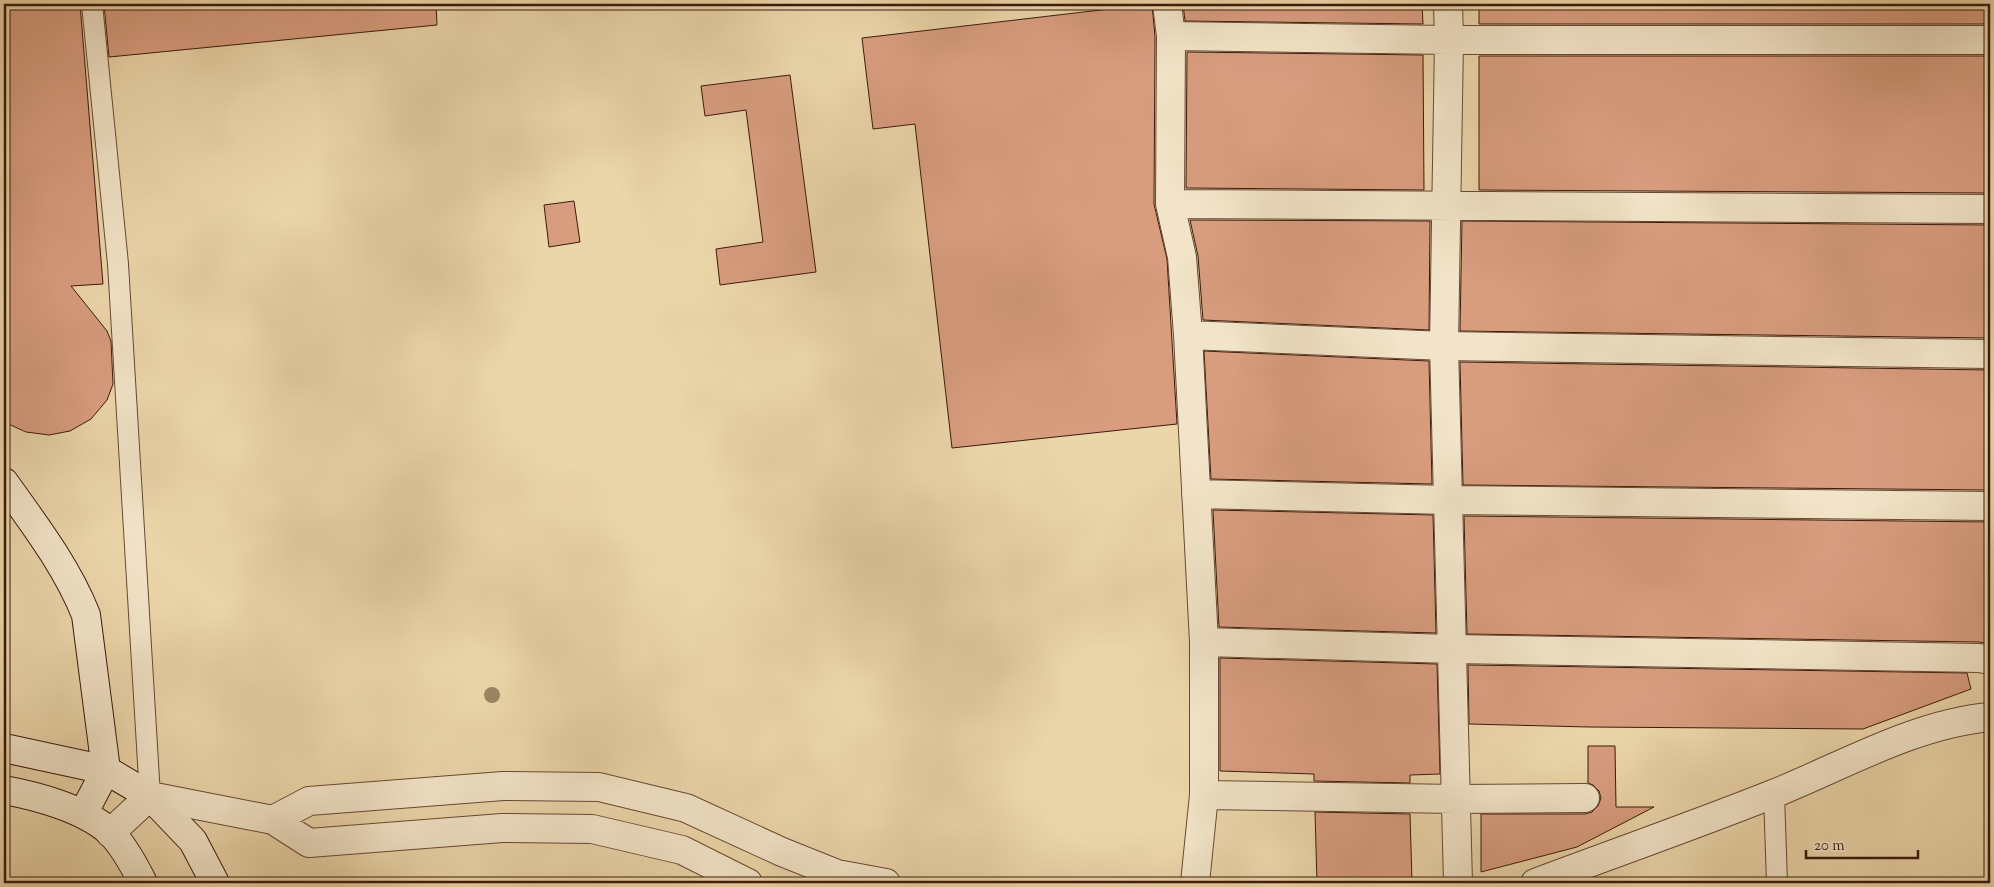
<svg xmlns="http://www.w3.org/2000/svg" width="1994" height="887" viewBox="0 0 1994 887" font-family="'Sorts Mill Goudy',serif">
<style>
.building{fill:#d89d7f;stroke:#3c1a0b}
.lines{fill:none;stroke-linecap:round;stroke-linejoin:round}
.service-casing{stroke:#684933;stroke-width:22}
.minor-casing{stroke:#684933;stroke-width:30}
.secondary-casing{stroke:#3c1a0b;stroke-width:30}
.service{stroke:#f2e4c8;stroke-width:20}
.minor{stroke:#f2e4c8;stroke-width:28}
.secondary{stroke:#f2e4c8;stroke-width:28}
.tree{fill:#9c8563}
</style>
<rect width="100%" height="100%" fill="#ebd6aa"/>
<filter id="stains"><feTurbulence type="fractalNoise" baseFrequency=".004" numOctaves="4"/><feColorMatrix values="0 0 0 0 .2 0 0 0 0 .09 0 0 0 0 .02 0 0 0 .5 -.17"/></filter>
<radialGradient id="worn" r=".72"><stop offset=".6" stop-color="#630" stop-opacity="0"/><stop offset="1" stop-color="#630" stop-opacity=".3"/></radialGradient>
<path class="building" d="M 4,4 L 80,4 L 103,284 L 71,286 L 107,331 L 111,341 L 113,384 L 107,400 L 91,419 L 70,431 L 49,435 L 26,432 L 4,422 Z
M 104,4 L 436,4 L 437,25 L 109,57 Z
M 1152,4 L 1155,37 L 1154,204 L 1167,259 L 1177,424 L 952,448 L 915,124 L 873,129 L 862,38 Z
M 1183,4 L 1422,4 L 1423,24 L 1185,21 Z
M 1479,4 L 1990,4 L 1990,24 L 1479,24 Z
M 1187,52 L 1423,55 L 1424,190 L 1186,188 Z
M 1479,56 L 1990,56 L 1990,193 L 1479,190 Z
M 790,75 L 816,272 L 720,285 L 716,249 L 763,242 L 746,110 L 705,116 L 701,86 Z
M 574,201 L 580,242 L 549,247 L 544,205 Z
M 1190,220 L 1430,221 L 1429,330 L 1203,320 L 1198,256 Z
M 1462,221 L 1990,225 L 1990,338 L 1460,331 Z
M 1204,351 L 1429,361 L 1432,484 L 1211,479 Z
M 1460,362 L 1990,370 L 1990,490 L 1463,485 Z
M 1213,510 L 1433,515 L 1436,633 L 1219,627 Z
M 1464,516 L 1990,522 L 1990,644 L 1979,642 L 1467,634 Z
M 1220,658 L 1437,664 L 1440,774 L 1410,775 L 1410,783 L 1314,781 L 1314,774 L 1220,771 Z
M 1468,665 L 1967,673 L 1971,689 L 1863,729 L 1588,727 L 1469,724 Z
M 1588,746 L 1615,746 L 1616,807 L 1654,807 L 1577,847 L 1481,872 L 1481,814 L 1585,814 L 1592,812 L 1598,806 L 1601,798 L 1599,791 L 1593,785 L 1588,783 Z
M 1315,812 L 1410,814 L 1412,882 L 1317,883 Z"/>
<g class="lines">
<defs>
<path id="service" d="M 92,4 L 118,264 L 150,796
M 1774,794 L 1777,883"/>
<path id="minor" d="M 1167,4 L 1171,36 L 1170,204 L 1182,257 L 1188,335 L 1204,642 L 1204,795 L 1195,883
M 1448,4 L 1449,40 L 1444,346 L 1458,883
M 1171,36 L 1449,40 L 1990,40
M 1170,204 L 1990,209
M 1188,335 L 1444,346 L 1990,354
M 1196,494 L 1448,500 L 1990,506
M 1204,642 L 1452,649 L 1979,658 L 1990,660
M 1204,795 L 1456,799 L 1585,798
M 273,820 L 309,801 L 503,786 L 599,787 L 686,808 L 782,852 L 837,874 L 886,883
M 110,833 L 150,796 L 273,820 L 309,843 L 502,828 L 592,829 L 682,850 L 748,883
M 1535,883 C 1615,853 1695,825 1773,794 C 1843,766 1914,724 1990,717"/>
<path id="secondary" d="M 4,482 C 34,524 67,567 86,615 L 106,770 L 83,814
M 4,748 L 106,770 L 150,796 L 193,841 L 215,883
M 4,790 C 37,796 85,809 110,832 C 123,845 135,867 143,883"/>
</defs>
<use href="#service" class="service-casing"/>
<use href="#minor" class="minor-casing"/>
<use href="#secondary" class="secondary-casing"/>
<use href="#service" class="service"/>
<use href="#minor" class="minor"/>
<use href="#secondary" class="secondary"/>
</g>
<circle class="tree" cx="492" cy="695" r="8"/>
<rect width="1994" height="887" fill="none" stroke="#ebd6aa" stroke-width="20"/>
<rect x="5" y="5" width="1984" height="877" fill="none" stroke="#3c1a0b" stroke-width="2.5"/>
<rect x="10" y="10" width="1974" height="867" fill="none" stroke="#3c1a0b"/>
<path d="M1806 850v8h112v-8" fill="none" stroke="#3c1a0b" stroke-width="2.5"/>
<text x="1814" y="850" font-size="15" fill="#3c1a0b" stroke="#f2e4c8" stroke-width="4" paint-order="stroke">20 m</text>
<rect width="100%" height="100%" filter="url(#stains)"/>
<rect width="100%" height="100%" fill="url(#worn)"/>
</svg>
